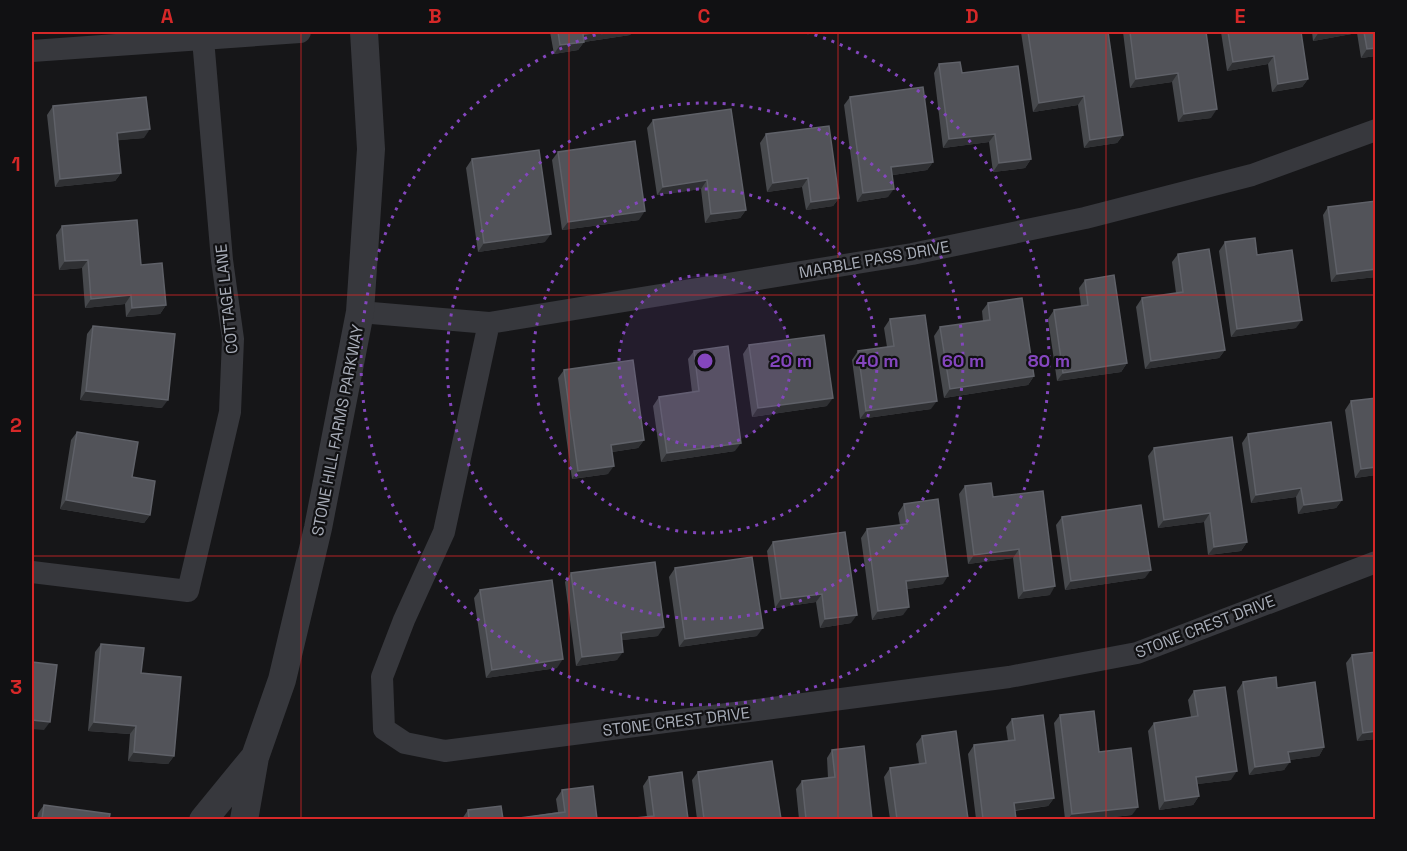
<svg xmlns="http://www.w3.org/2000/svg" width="1407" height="851" viewBox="0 0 1407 851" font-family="'Space Grotesk',sans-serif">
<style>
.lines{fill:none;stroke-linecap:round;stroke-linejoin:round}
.minor{stroke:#37383d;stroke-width:22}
.tertiary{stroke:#37383d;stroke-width:28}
.wall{fill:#47494d}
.shaded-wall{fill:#2f3033}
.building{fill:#525359;stroke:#5f6168;stroke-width:1.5}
.grid{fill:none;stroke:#d62828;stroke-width:1.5;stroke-opacity:0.55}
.ring{fill:none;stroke:#8446be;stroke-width:3;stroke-dasharray:3 6}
.labels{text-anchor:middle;stroke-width:4.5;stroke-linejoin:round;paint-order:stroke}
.street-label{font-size:16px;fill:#a8adb8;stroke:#111113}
.centre{fill:#8446be;stroke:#111113;stroke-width:3}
.ring-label{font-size:18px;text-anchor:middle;font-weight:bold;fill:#8446be;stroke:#111113;stroke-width:4.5;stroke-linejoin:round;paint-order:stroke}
.neatline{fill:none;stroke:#d62828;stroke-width:2}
.grid-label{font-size:20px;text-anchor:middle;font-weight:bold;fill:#d62828}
</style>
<rect width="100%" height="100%" fill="#161618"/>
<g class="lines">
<path class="minor" d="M 32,51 L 300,32
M 360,312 L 489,323 L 912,254 L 1085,218 L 1252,175 L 1376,130
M 489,323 L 444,532 L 404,620 L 382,677 L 384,729 L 405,743 L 445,751 L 1009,677 L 1137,653 L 1376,562
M 32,572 L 188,591 L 230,412 L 233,339 L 222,260 L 203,39"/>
<path class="tertiary" d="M 203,820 L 253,759
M 244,820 L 255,757 L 282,680 L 318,528 L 360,312 L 371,149 L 364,32"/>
</g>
<path class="wall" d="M 550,32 L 632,32 L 630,35 L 584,42 L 578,50 L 554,54 Z
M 1021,32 L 1108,32 L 1123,135 L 1117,143 L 1084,148 L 1078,105 L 1033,112 Z
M 1123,32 L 1206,32 L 1211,118 L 1178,122 L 1172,82 L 1130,88 Z
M 1221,32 L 1301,32 L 1308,79 L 1302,87 L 1272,92 L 1268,64 L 1227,71 Z
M 1312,32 L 1376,32 L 1376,56 L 1361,58 L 1357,33 L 1313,41 Z
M 939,64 L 962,73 L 1031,159 L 1025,168 L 993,172 L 989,142 L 943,148 L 934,73 Z
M 850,97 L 933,162 L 927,170 L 893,175 L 888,197 L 857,202 L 844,105 Z
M 53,106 L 144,138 L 117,140 L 121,173 L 115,181 L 55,187 L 47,115 Z
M 653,120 L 746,210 L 740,218 L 705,223 L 701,189 L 657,195 L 647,128 Z
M 766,134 L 839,198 L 833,206 L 806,210 L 802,187 L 767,192 L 760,143 Z
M 558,152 L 639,220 L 562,230 L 552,160 Z
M 472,159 L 545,242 L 478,252 L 466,168 Z
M 1328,207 L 1376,277 L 1331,282 L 1323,215 Z
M 62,226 L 141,265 L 166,305 L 160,314 L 126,317 L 125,304 L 85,308 L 82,268 L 59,270 L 56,235 Z
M 1225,242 L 1257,255 L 1296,328 L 1231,337 L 1219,251 Z
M 1178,254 L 1225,350 L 1219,358 L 1145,369 L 1136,307 L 1142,298 L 1176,293 L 1172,262 Z
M 1085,280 L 1127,363 L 1121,372 L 1057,381 L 1048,319 L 1054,310 L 1081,306 L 1079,288 Z
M 988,303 L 1034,376 L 1028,385 L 944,398 L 934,336 L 940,327 L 983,321 L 982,311 Z
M 890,319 L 931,409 L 860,419 L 852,360 L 858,351 L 887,347 L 884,328 Z
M 93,326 L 162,408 L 80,400 L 87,334 Z
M 749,345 L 827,406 L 752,417 L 743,354 Z
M 694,351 L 735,451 L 661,462 L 653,406 L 659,397 L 692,392 L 688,359 Z
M 564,370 L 644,440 L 638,448 L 612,452 L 608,474 L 572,479 L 558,378 Z
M 1351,401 L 1376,475 L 1355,478 L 1345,410 Z
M 77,432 L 132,477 L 150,515 L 144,523 L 60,509 L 71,440 Z
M 1248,434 L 1342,500 L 1336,508 L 1298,514 L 1296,497 L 1251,503 L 1242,443 Z
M 1154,448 L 1247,542 L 1241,551 L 1208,555 L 1204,522 L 1158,528 L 1148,456 Z
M 965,486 L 993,497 L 1050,595 L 1018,599 L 1013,558 L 968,564 L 959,494 Z
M 904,504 L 943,584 L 907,589 L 903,615 L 872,620 L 861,538 L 867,529 L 900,525 L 898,513 Z
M 1062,517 L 1145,578 L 1065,590 L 1056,525 Z
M 773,542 L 851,623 L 820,628 L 816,602 L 775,608 L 767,551 Z
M 675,568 L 757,636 L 679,647 L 669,577 Z
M 571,573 L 658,636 L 622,640 L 617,660 L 576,666 L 565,582 Z
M 480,590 L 557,668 L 486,678 L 474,598 Z
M 101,644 L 141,673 L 174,756 L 168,764 L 128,761 L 130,734 L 88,731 L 95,652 Z
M 1376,652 L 1376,739 L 1357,741 L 1346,663 L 1352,655 Z
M 1243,682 L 1277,688 L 1324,747 L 1319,756 L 1289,760 L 1284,770 L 1249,775 L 1237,691 Z
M 1194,691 L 1231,780 L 1197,784 L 1199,796 L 1193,805 L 1159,810 L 1148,731 L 1154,723 L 1191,717 L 1188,700 Z
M 1060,715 L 1132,815 L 1094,819 L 1065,819 L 1054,723 Z
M 1012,719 L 1054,798 L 1048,806 L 1015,811 L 1016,819 L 976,819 L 968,754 L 974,745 L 1008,741 L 1006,727 Z
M 922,736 L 968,819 L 890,819 L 884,777 L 890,768 L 919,764 L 916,744 Z
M 832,750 L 872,819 L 799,819 L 796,789 L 802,781 L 828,778 L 827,758 Z
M 698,772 L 781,819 L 697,819 L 692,780 Z
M 649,777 L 688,819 L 647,817 L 643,786 Z
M 562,790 L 597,819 L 518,819 L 519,818 L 558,812 L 556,799 Z
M 44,805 L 109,819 L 37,819 L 38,813 Z
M 468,810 L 503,819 L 462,819 Z"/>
<path class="shaded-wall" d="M 603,32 L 632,32 L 630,35 L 577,43 L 583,34 Z
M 1319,32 L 1358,32 L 1357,33 L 1313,41 Z
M 584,42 L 578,50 L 554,54 L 560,45 Z
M 1376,48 L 1376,56 L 1361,58 L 1367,49 Z
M 1274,56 L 1268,64 L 1227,71 L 1233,62 Z
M 1178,73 L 1172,82 L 1130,88 L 1136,79 Z
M 1308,79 L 1302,87 L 1272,92 L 1278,84 Z
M 1084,96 L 1078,105 L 1033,112 L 1039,103 Z
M 1217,109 L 1211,118 L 1178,122 L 1184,114 Z
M 150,129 L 144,138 L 111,141 L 117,133 Z
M 995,134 L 989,142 L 943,148 L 949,139 Z
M 1123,135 L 1117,143 L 1084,148 L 1090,140 Z
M 1031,159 L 1025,168 L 993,172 L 999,163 Z
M 933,162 L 927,170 L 886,176 L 891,167 Z
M 121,173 L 115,181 L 55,187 L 60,179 Z
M 808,178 L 802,187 L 767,192 L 773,183 Z
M 707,180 L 701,189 L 657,195 L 663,187 Z
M 894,189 L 888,197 L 857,202 L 863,193 Z
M 839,198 L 833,206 L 806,210 L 811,202 Z
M 746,210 L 740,218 L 705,223 L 711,214 Z
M 645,211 L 639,220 L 562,230 L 568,222 Z
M 551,234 L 545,242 L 478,252 L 484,243 Z
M 88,260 L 82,268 L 59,270 L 65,261 Z
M 1376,269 L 1376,277 L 1331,282 L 1337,274 Z
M 131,295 L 125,304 L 85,308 L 91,299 Z
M 166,305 L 160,314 L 126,317 L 132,308 Z
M 1302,320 L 1296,328 L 1231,337 L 1237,329 Z
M 1225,350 L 1219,358 L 1145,369 L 1151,361 Z
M 1127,363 L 1121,372 L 1057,381 L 1063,373 Z
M 1034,376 L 1028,385 L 944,398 L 950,389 Z
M 86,391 L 168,400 L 162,408 L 80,400 Z
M 833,398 L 827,406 L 752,417 L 758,408 Z
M 937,401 L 931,409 L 860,419 L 866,411 Z
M 644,440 L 638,448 L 605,453 L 611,445 Z
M 741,443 L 735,451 L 661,462 L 667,453 Z
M 614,466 L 608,474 L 572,479 L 578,471 Z
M 1376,467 L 1376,475 L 1355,478 L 1361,469 Z
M 1301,488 L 1296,497 L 1251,503 L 1256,495 Z
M 66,500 L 150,515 L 144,523 L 60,509 Z
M 1342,500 L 1336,508 L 1298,514 L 1304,505 Z
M 1210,513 L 1204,522 L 1158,528 L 1164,520 Z
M 1247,542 L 1241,551 L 1208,555 L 1214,547 Z
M 1019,549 L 1013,558 L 968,564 L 974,555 Z
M 1151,570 L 1145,578 L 1065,590 L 1071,581 Z
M 948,576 L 943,584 L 900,590 L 906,581 Z
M 1055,586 L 1050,595 L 1018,599 L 1024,591 Z
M 822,594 L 816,602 L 775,608 L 781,599 Z
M 909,607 L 903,615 L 872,620 L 878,611 Z
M 857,615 L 851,623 L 820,628 L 825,619 Z
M 664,627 L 658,636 L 615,641 L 621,633 Z
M 763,628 L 757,636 L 679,647 L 685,639 Z
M 623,652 L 617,660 L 576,666 L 582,657 Z
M 563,659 L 557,668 L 486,678 L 492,670 Z
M 32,720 L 50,722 L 44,730 L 32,729 Z
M 94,722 L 136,726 L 130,734 L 88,731 Z
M 1376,731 L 1376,739 L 1357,741 L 1363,733 Z
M 1324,747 L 1319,756 L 1282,761 L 1288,752 Z
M 134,752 L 174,756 L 168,764 L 128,761 Z
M 1290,762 L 1284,770 L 1249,775 L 1255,767 Z
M 1237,771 L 1231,780 L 1190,785 L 1196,777 Z
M 1199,796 L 1193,805 L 1159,810 L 1165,801 Z
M 1054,798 L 1048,806 L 1008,811 L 1014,803 Z
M 1138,807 L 1132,815 L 1094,819 L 1068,819 L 1072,814 Z"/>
<path class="building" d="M 558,32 L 603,32 L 583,34 L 584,42 L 560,45 Z
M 1028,32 L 1108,32 L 1123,135 L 1090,140 L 1084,96 L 1039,103 Z
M 1130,32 L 1206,32 L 1217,109 L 1184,114 L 1178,73 L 1136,79 Z
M 1228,32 L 1301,32 L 1308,79 L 1278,84 L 1274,56 L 1233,62 Z
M 1364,32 L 1376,32 L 1376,48 L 1367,49 Z
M 960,62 L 962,73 L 1018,66 L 1031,159 L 999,163 L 995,134 L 949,139 L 939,64 Z
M 923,87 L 933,162 L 891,167 L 894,189 L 863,193 L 850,97 Z
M 146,97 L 150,129 L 117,133 L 121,173 L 60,179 L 53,106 Z
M 731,109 L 746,210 L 711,214 L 707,180 L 663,187 L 653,120 Z
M 829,126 L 839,198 L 811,202 L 808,178 L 773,183 L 766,134 Z
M 635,141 L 645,211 L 568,222 L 558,152 Z
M 539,150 L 551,234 L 484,243 L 472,159 Z
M 1376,201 L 1376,269 L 1337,274 L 1328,207 Z
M 137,220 L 141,265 L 162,263 L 166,305 L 132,308 L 131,295 L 91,299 L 88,260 L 65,261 L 62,226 Z
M 1255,238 L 1257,255 L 1292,250 L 1302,320 L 1237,329 L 1225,242 Z
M 1209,249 L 1225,350 L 1151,361 L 1142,298 L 1183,292 L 1178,254 Z
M 1114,275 L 1127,363 L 1063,373 L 1054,310 L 1088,305 L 1085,280 Z
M 1022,298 L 1034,376 L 950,389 L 940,327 L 990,320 L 988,303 Z
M 925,315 L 937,401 L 866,411 L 858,351 L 894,346 L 890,319 Z
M 93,326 L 175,334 L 168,400 L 86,391 Z
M 824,335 L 833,398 L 758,408 L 749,345 Z
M 728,346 L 741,443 L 667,453 L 659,397 L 699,391 L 694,351 Z
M 633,360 L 644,440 L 611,445 L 614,466 L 578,471 L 564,370 Z
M 1376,398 L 1376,467 L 1361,469 L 1351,401 Z
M 1331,422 L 1342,500 L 1304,505 L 1301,488 L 1256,495 L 1248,434 Z
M 77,432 L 138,442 L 132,477 L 155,481 L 150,515 L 66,500 Z
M 1232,437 L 1247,542 L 1214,547 L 1210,513 L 1164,520 L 1154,448 Z
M 991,483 L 993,497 L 1043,491 L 1055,586 L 1024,591 L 1019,549 L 974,555 L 965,486 Z
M 938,499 L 948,576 L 906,581 L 909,607 L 878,611 L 867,529 L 907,524 L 904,504 Z
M 1141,505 L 1151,570 L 1071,581 L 1062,517 Z
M 845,532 L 857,615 L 825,619 L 822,594 L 781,599 L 773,542 Z
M 752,557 L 763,628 L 685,639 L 675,568 Z
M 655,562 L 664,627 L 621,633 L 623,652 L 582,657 L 571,573 Z
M 552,580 L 563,659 L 492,670 L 480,590 Z
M 101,644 L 144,648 L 141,673 L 181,677 L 174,756 L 134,752 L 136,726 L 94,722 Z
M 1376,652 L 1376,731 L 1363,733 L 1352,655 Z
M 32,662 L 57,665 L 50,722 L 32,720 Z
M 1276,677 L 1277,688 L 1315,682 L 1324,747 L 1288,752 L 1290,762 L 1255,767 L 1243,682 Z
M 1225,687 L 1237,771 L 1196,777 L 1199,796 L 1165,801 L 1154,723 L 1198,716 L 1194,691 Z
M 1094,711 L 1099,752 L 1131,748 L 1138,807 L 1072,814 L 1060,715 Z
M 1043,715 L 1054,798 L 1014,803 L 1016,819 L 983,819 L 974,745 L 1015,740 L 1012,719 Z
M 956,731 L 968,819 L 897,819 L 890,768 L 926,763 L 922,736 Z
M 864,746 L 872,819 L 806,819 L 802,781 L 835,777 L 832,750 Z
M 772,761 L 781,819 L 704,819 L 698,772 Z
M 682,772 L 688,819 L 626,819 L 654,816 L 649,777 Z
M 593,786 L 597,819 L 520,819 L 519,818 L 565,812 L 562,790 Z
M 44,805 L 110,814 L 109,819 L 42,819 Z
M 501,806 L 503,819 L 469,819 L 468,810 Z"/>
<path class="grid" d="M 301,32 L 301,820M 569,32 L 569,820M 838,32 L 838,820M 1106,32 L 1106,820M 32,295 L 1376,295M 32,556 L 1376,556"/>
<circle cx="705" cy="361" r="86" fill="#8446be" fill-opacity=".12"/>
<g class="ring">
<circle cx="705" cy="361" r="86"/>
<circle cx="705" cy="361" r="172"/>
<circle cx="705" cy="361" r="258"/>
<path d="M806 32A344 344 0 1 1 604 32"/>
</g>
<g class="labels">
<g class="street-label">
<text transform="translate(874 259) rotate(-10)" y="6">MARBLE PASS DRIVE</text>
<text transform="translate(226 299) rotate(-96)" y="6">COTTAGE LANE</text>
<text transform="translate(337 430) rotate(-79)" y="6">STONE HILL FARMS PARKWAY</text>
<text transform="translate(1205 626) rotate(-21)" y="6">STONE CREST DRIVE</text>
<text transform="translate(676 721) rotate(-7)" y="6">STONE CREST DRIVE</text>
</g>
</g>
<circle cx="705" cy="361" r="9" class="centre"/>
<g class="ring-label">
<text x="791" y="367">20 m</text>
<text x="877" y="367">40 m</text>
<text x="963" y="367">60 m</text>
<text x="1049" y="367">80 m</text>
</g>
<rect width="1407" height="851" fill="none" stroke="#111113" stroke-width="66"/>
<rect x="33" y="33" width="1341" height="785" class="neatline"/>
<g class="grid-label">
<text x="167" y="23">A</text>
<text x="435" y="23">B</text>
<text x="704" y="23">C</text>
<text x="972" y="23">D</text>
<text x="1240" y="23">E</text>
<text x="16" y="171">1</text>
<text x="16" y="432">2</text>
<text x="16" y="694">3</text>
</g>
</svg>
